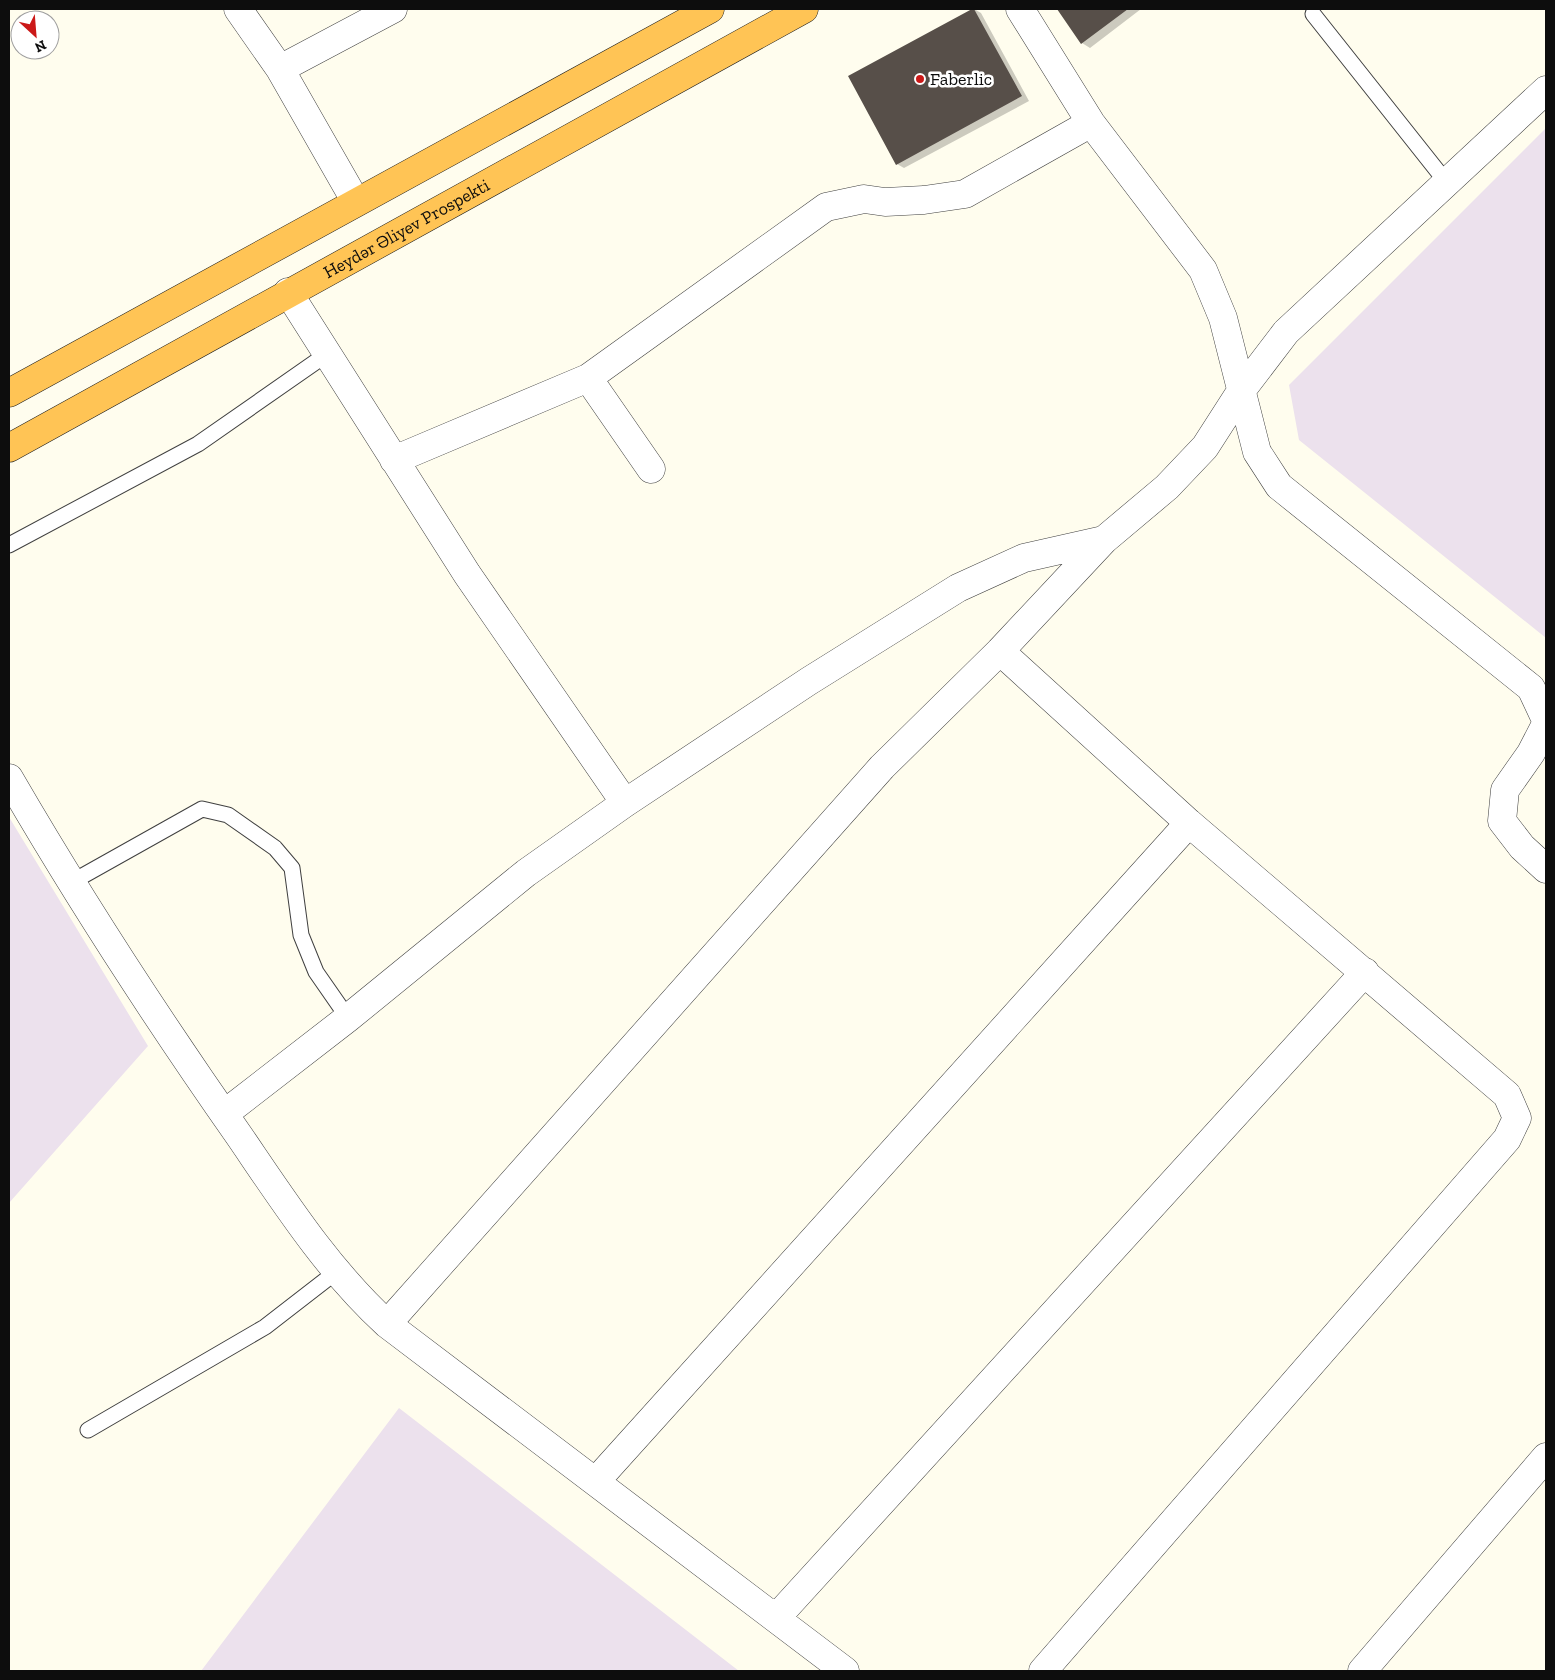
<svg xmlns="http://www.w3.org/2000/svg" width="1555" height="1680" viewBox="0 0 1555 1680" font-family="'Zilla Slab',serif">
<style>
.industrial{fill:#ece1ed}
.shadow{fill:#0003}
.building{fill:#574f49}
.lines{fill:none;stroke-linecap:round;stroke-linejoin:round}
.service-casing{stroke:#404040;stroke-width:17}
.minor-casing{stroke:#404040;stroke-width:29}
.trunk-casing{stroke:#1e1e1e;stroke-width:29}
.service{stroke:#fff;stroke-width:15}
.minor{stroke:#fff;stroke-width:28}
.trunk{stroke:#ffc455;stroke-width:28}
.poi-dot{fill:#cb1918;stroke:#fff;stroke-width:2}
.labels{text-anchor:middle;stroke-width:5;stroke-linejoin:round;paint-order:stroke}
.poi-label{font-size:18px;fill:#0d0d0d;stroke:#fff;text-anchor:start}
.street-label{font-size:18px;fill:#0d0d0d;stroke:#fff}
</style>
<rect width="100%" height="100%" fill="#fffdee"/>
<path class="industrial" d="M 1546,128 L 1546,638 L 1299,440 L 1289,385 Z
M 9,817 L 148,1046 L 9,1203 Z
M 399,1408 L 739,1671 L 201,1671 Z"/>
<path class="shadow" d="M 974,9 L 981,13 L 1029,101 L 904,168 L 897,164 Z
M 1058,9 L 1141,9 L 1090,48 L 1082,43 Z"/>
<path class="building" d="M 972,9 L 974,9 L 1022,96 L 896,165 L 848,76 Z
M 1057,9 L 1128,9 L 1081,44 Z"/>
<g class="lines">
<defs>
<path id="service" d="M 1313,14 L 1447,183
M 9,545 L 198,444 L 327,354
M 70,883 L 202,809 L 228,815 L 275,848 L 292,868 L 301,935 L 316,972 L 348,1018
M 88,1430 L 265,1327 L 336,1272"/>
<path id="minor" d="M 238,9 L 280,69 L 356,202
M 1020,9 L 1091,123 L 1203,270 L 1223,318 L 1257,452 L 1279,486 L 1531,688 L 1546,720
M 280,69 L 393,9
M 288,292 L 467,574 L 625,803
M 588,378 L 651,469
M 394,460 L 588,378 L 826,207 L 864,199 L 885,202 L 924,200 L 965,194 L 1091,123
M 1000,651 L 1189,823 L 1507,1095 L 1517,1118 L 1507,1139 L 1043,1671
M 1546,724 L 1531,753 L 1505,790 L 1502,821 L 1522,847 L 1546,869
M 9,778 C 81,902 158,1020 240,1137 C 285,1203 328,1270 387,1324 L 845,1671
M 224,1114 L 348,1018 L 526,873 L 625,803 L 809,681 L 958,588 L 1024,558 L 1104,540 L 1167,487 L 1205,447 L 1241,391 L 1286,332 L 1546,90
M 387,1324 L 882,767 L 1000,651 L 1104,540
M 596,1481 L 1189,823
M 776,1618 L 1365,972
M 1362,1671 L 1546,1457"/>
<g id="trunk">
<path d="M 9,393 L 710,9"/>
<path id="s1" d="M 9,448 L 804,9"/>
</g>
</defs>
<use href="#service" class="service-casing"/>
<use href="#minor" class="minor-casing"/>
<use href="#trunk" class="trunk-casing"/>
<use href="#service" class="service"/>
<use href="#minor" class="minor"/>
<use href="#trunk" class="trunk"/>
</g>
<circle class="poi-dot" cx="920" cy="79" r="5"/>
<g class="labels">
<g class="poi-label">
<text x="930" y="85">Faberlic</text>
</g>
<g class="street-label">
<text dy="6" stroke="none"><textPath href="#s1" startOffset="454">Heydər Əliyev Prospekti</textPath></text>
</g>
</g>
<rect width="1555" height="1680" fill="none" stroke="#0d0d0d" stroke-width="20"/>
<g transform="translate(35 35) rotate(154)"><circle r="24" fill="#ffffff" stroke="#9e9e9e"/>
<path d="M0-4L9 19L0 12L-9 19Z" fill="#cb1918"/>
<text y="-8" font-size="14" font-weight="bold" text-anchor="middle" fill="#0d0d0d">N</text>
</g>
</svg>
